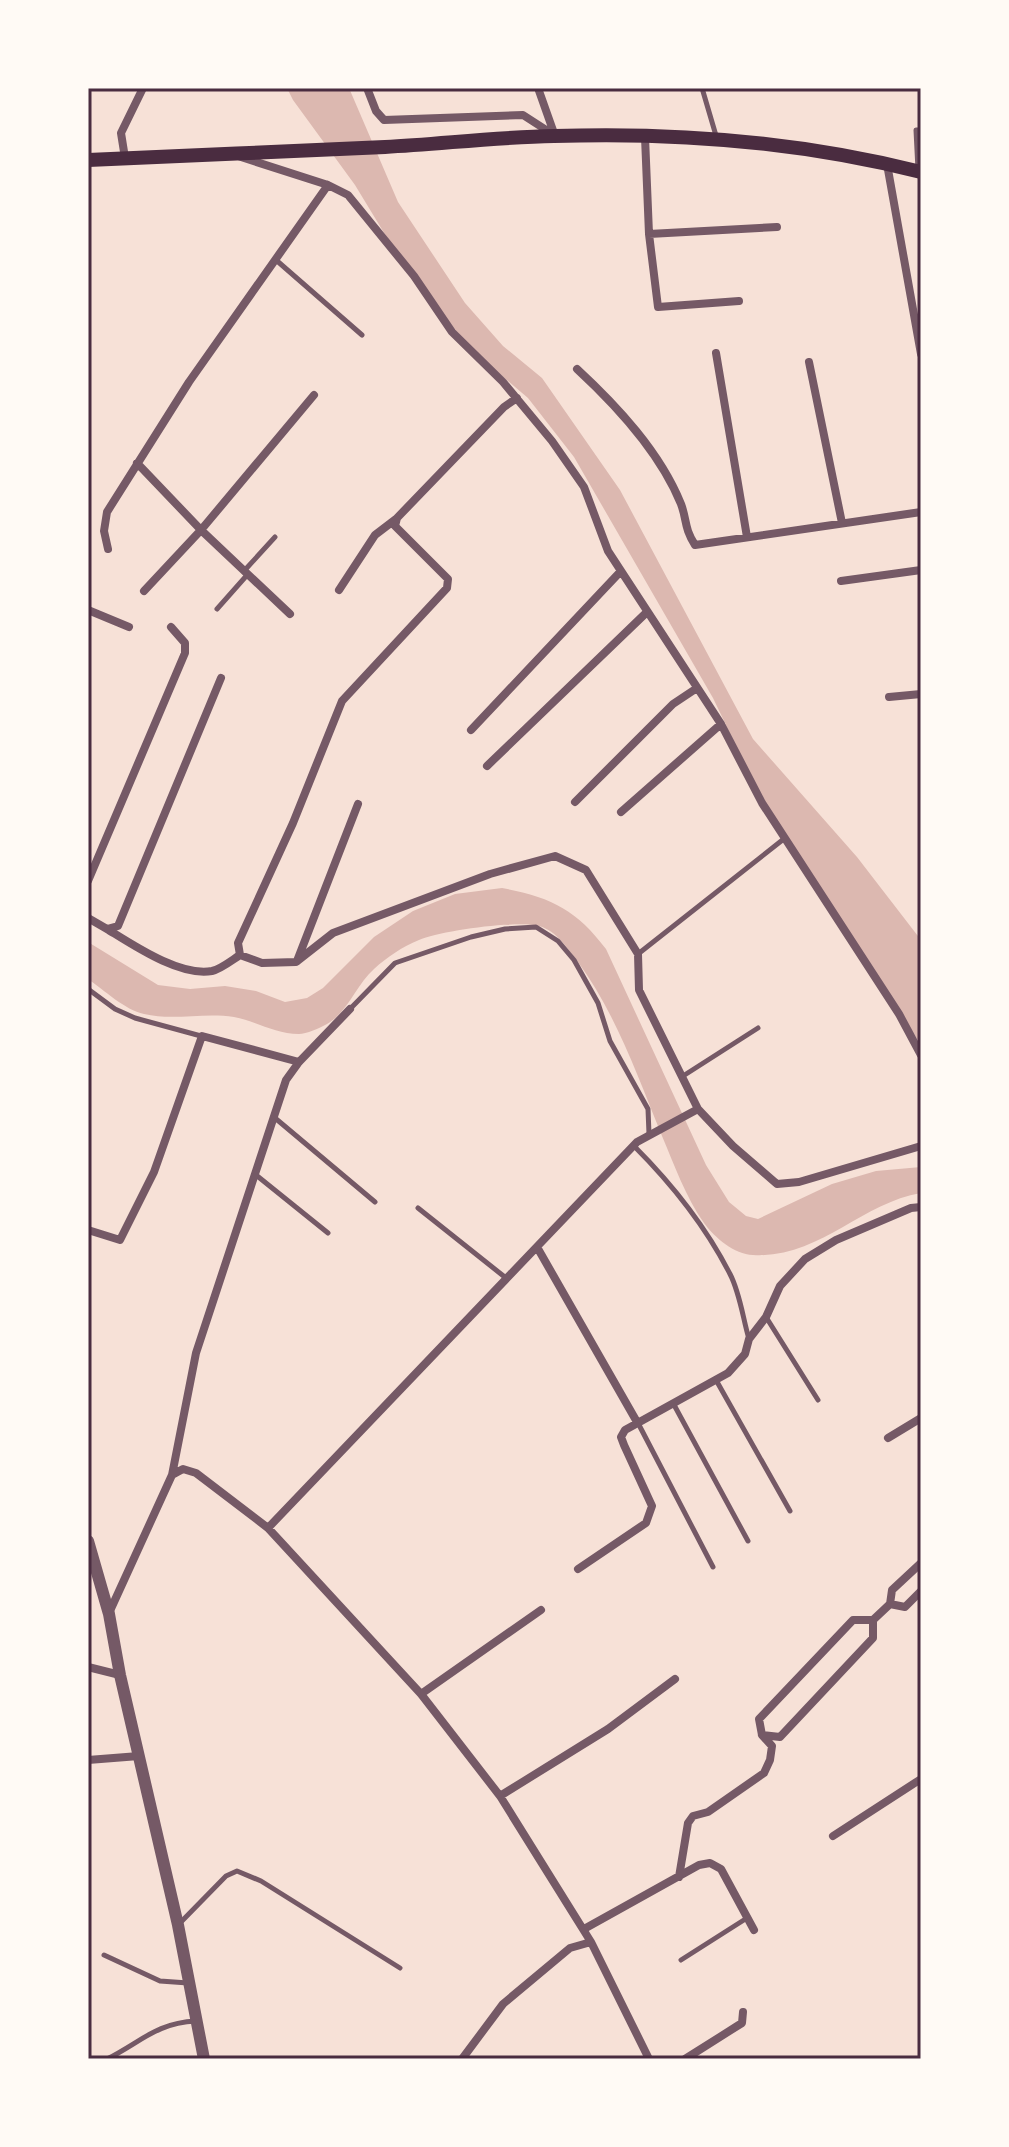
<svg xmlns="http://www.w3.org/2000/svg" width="1009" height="2147" viewBox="0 0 1009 2147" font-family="Commissioner,sans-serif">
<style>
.water{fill:#dcb8b0}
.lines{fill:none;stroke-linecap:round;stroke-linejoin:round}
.service{stroke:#755966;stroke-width:5}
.minor{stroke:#755966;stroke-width:8}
.tertiary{stroke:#755966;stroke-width:12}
.primary{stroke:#4a2c40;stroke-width:14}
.neatline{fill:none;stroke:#4a2c40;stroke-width:3}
</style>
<rect width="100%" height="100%" fill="#f7e1d7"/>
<path class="water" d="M 287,88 L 349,88 L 398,202 L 465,303 L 503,346 L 542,378 L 620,490 L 753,739 L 857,857 L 921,940 L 921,1045 L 763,802 L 713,698 L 574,457 L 528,398 L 470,349 L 434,303 L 389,241 L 355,185 L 293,100 Z
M 502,888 C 550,897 576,909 606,949 L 706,1165 L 729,1202 L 746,1216 L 758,1219 L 832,1184 L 876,1171 L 921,1167 L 921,1193 C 861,1203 818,1259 753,1255 C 734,1254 715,1238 704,1223 C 686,1198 674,1164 662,1136 C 638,1077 616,1014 578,962 C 567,948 557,931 539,926 C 517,920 440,931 419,940 C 402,947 387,957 374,969 C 356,985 348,1012 327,1024 C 320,1028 306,1034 299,1034 C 275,1034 256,1021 234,1017 C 204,1012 174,1021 144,1014 C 125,1010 104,990 88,979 L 88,942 L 158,985 L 190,989 L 225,986 L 256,991 L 285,1002 L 307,998 L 323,988 L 374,937 L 413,911 L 455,894 Z"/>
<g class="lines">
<path class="service" d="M 702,88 L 717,139
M 918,170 L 916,130 L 921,130
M 276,260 L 362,335
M 244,571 L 275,537
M 217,609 L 248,574
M 638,954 L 785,838
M 88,989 L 115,1009 L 135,1018 L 201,1036
M 350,1009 L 395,963 L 471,937 L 505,929 L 536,927 L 558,941 L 574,960 L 598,1003 L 610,1041 L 648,1109 L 649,1134
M 683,1076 L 758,1028
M 275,1118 L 375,1202
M 634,1146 C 671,1183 706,1227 730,1274 C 740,1293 743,1319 749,1339
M 256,1175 L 328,1233
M 418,1208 L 506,1278
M 766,1317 L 818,1400
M 716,1380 L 790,1511
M 673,1403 L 748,1541
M 638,1423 L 713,1567
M 179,1924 L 226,1876 L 237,1871 L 261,1881 L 400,1968
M 104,1955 L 160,1981 L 188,1983
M 681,1960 L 747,1918
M 107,2059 C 141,2042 156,2023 196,2021"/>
<path class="minor" d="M 367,88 L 376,111 L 384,120 L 523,115 L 554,135
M 538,88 L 555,136
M 645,137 L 649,234 L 658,307 L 739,301
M 241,157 L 328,185 L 348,195 L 414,276 L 452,332 L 503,382 L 552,441 L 584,487 L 608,551 L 721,724 L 762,803 L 899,1014 L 921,1055
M 125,158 L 121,133 L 143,88
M 887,164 L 921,354
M 649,234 L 777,227
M 716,353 L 747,537
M 809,362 L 842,523
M 577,369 C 617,406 660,452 681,504 C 687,520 684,528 695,545 L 921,512
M 517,398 L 504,407 L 397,518 L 395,526 L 448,579 L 447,588 L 342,701 L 293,823 L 238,943 L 240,955 L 262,963 L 296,962 L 333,933 L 490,874 L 555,856 L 586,870 L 638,954 L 639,990 L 698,1109 L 733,1146 L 777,1184 L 799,1182 L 921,1146
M 137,463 L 201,530 L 290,614
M 108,549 L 104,531 L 107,512 L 189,382 L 328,185
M 841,581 L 921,570
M 339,590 L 375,535 L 396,519
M 144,591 L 201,530 L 314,395
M 88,610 L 129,627
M 889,697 L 921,694
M 471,730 L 621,571
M 487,766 L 647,612
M 575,802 L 673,704 L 697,688
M 621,812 L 721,724
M 88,881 L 185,653 L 185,643 L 171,627
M 88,918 L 107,929 L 118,926 L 221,678
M 107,929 C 133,945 180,977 212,971 C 221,969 232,960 240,955
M 297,961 L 358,804
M 88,1230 L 120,1240 L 154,1172 L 202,1036 L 299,1062
M 537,1247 L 637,1422
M 888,1438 L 921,1418
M 172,1475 L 183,1469 L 196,1473 L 268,1528 L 421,1694 L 500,1796 L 591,1942 L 649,2059
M 268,1528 L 637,1142 L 698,1109
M 921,1563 L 892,1590 L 890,1604 L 905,1607 L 921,1591
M 578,1569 L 646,1523 L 652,1506 L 624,1445 L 621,1437 L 625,1430 L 728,1373 L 745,1354 L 749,1339 L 766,1317 L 780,1286 L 805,1259 L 836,1240 L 911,1208 L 921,1207
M 109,1613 L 172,1475 L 196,1353 L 286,1080 L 299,1062 L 350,1009
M 873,1620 L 873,1638 L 780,1737 L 762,1735 L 759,1719 L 853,1620 L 873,1620 L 890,1604
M 88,1667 L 120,1675
M 421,1694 L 541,1610
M 88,1760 L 139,1756
M 500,1796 L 608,1729 L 675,1679
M 833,1836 L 921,1779
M 679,1877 L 688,1823 L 693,1816 L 708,1812 L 764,1773 L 770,1760 L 772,1746 L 762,1735
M 584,1929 L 699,1865 L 710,1863 L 721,1869 L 754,1930
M 462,2059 L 503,2004 L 570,1948 L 591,1942
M 685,2059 L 742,2023 L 743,2012"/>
<path class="tertiary" d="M 88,1541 L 109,1614 L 120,1675 L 178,1925 L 204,2059"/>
<path class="primary" d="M 88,160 C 187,155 286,152 385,147 C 441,144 498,137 554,136 C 676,132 802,142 921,172"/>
</g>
<rect width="1009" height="2147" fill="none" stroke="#fffaf5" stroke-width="180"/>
<rect x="90" y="90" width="829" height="1967" class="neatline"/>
</svg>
